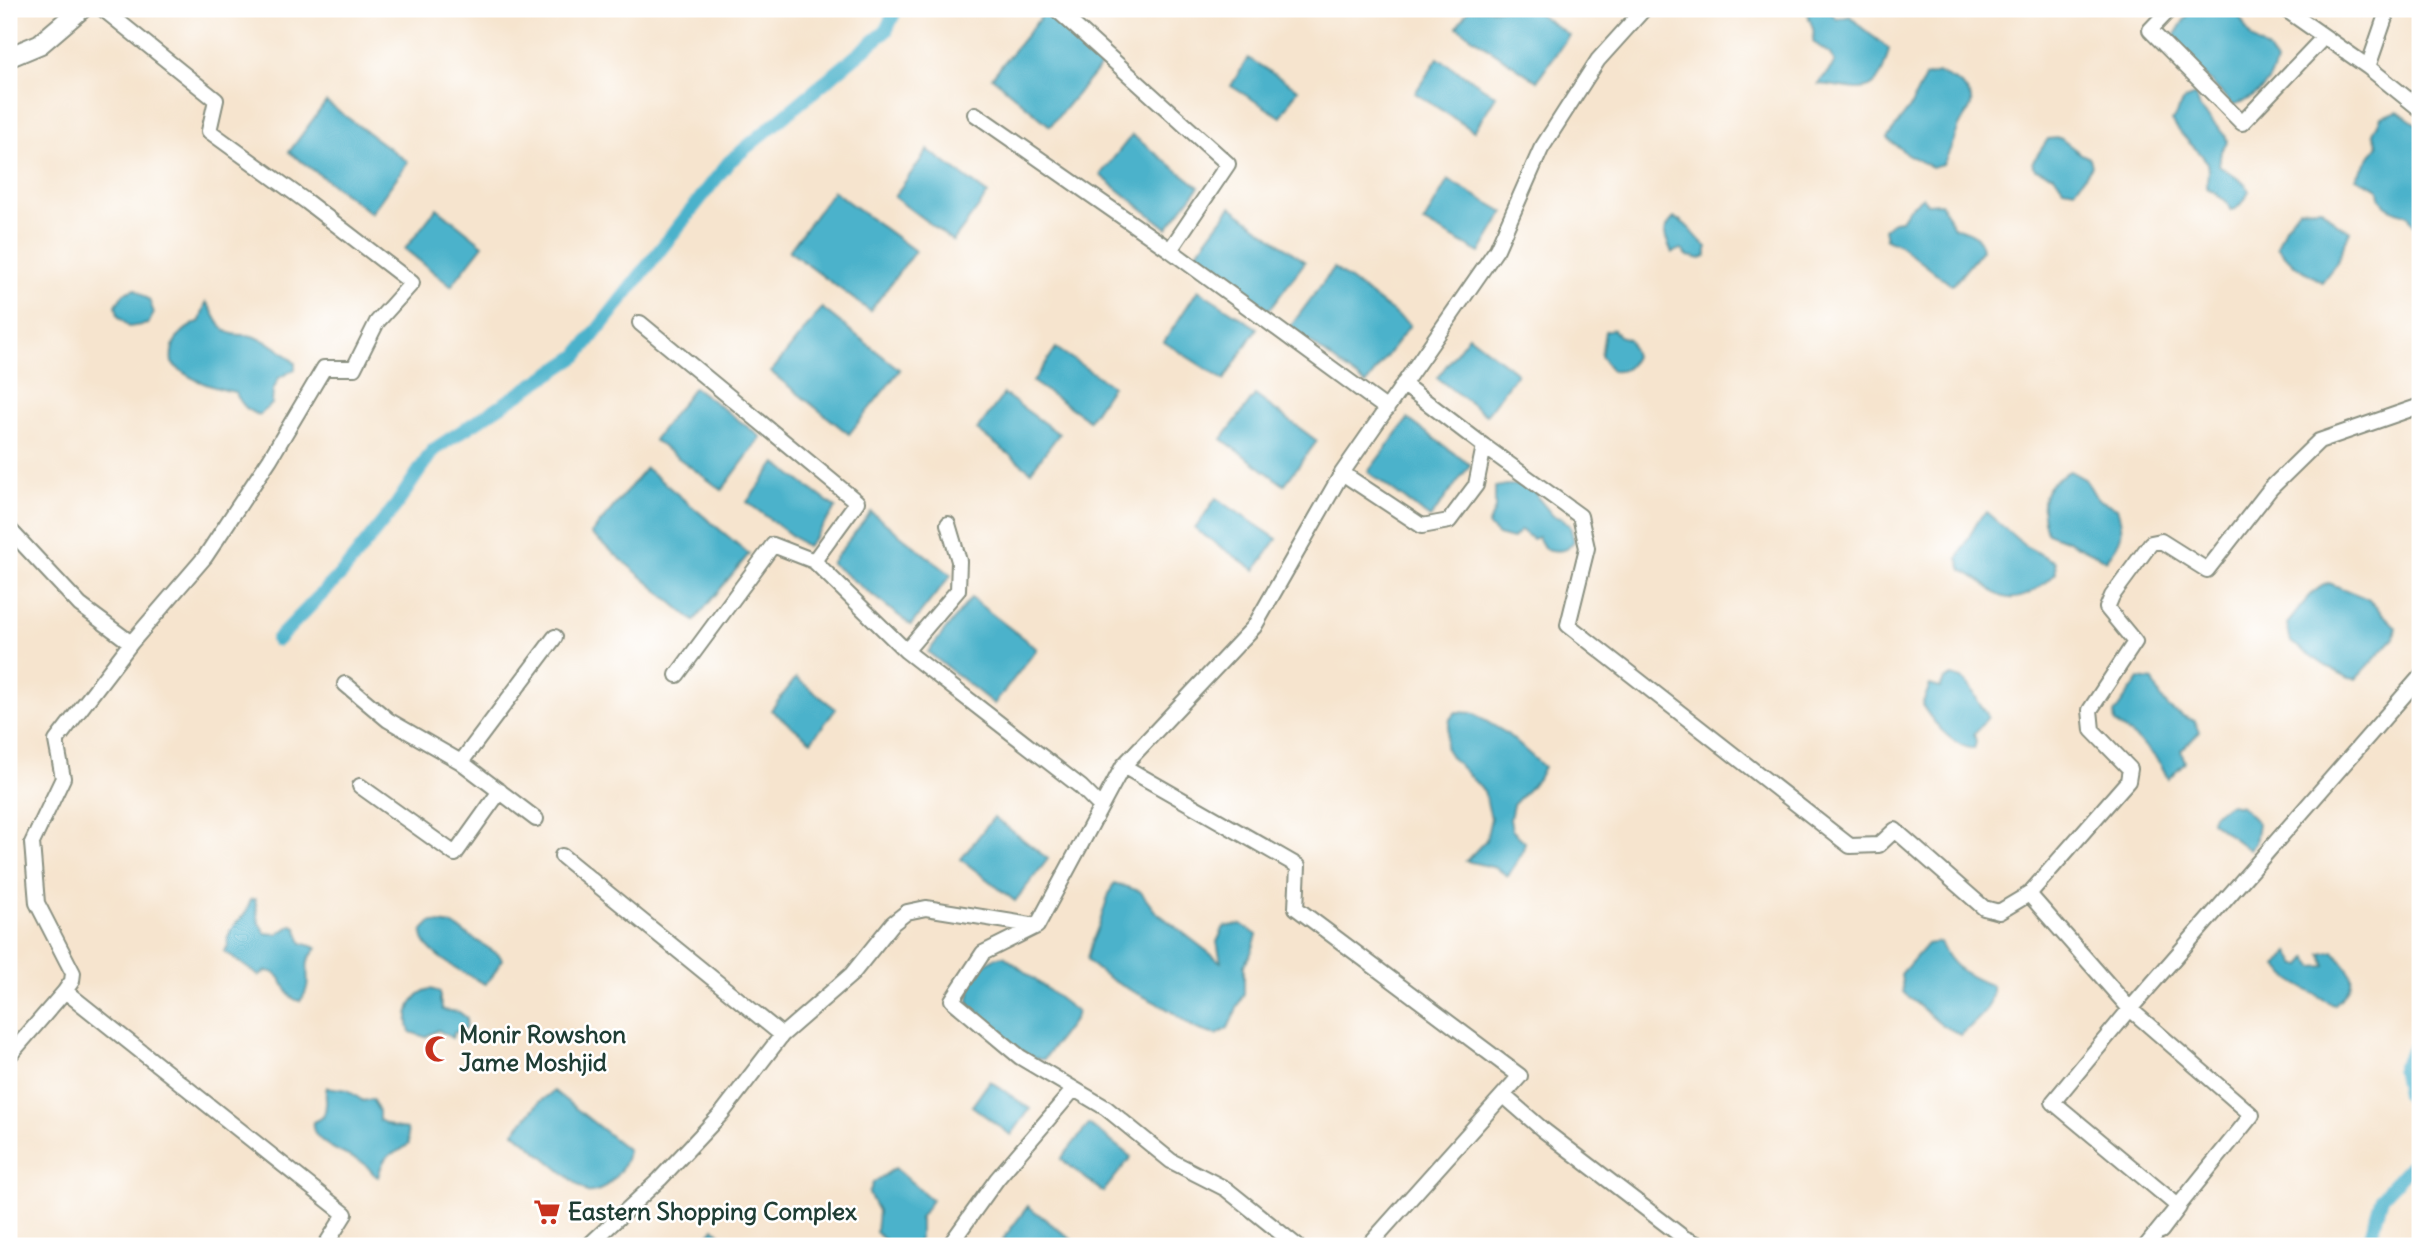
<svg xmlns="http://www.w3.org/2000/svg" width="2429" height="1255" viewBox="0 0 2429 1255" font-family="Delius,sans-serif">
<style>
.water{fill:#4cb2cb;stroke:#367880;stroke-width:2}
.lines{fill:none;stroke-linecap:round;stroke-linejoin:round}
.canal{stroke:#4cb2cb;stroke-width:14}
.street-casing{stroke:#8a9081;stroke-width:18}
.secondary-casing{stroke:#8a9081;stroke-width:23}
.street{stroke:#fff;stroke-width:14}
.secondary{stroke:#fff;stroke-width:19}
.labels{text-anchor:middle;stroke-width:5;stroke-linejoin:round;paint-order:stroke}
.poi-label{font-size:24px;font-weight:bold;fill:#1f3d34;stroke:#fff;text-anchor:start}
</style>
<rect width="100%" height="100%" fill="#fff"/>
<filter id="ink" filterUnits="userSpaceOnUse"><feTurbulence type="fractalNoise" baseFrequency=".0143" numOctaves="2"/><feDisplacementMap in="SourceGraphic" scale="14" xChannelSelector="R" yChannelSelector="G"/><feConvolveMatrix kernelMatrix="1 2 1 2 8 2 1 2 1" color-interpolation-filters="sRGB"/></filter>
<filter id="wash" filterUnits="userSpaceOnUse"><feTurbulence type="fractalNoise" baseFrequency=".00686" numOctaves="4" result="noise"/><feDisplacementMap in="SourceGraphic" scale="28" xChannelSelector="R" yChannelSelector="G"/><feGaussianBlur stdDeviation="1.57" result="paint"/><feColorMatrix in="noise" values="0 0 0 0 0 0 0 0 0 0 0 0 0 0 0 0 0 1.4 0 .05"/><feComposite in="paint" operator="in"/></filter>
<g filter="url(#wash)">
<rect width="100%" height="100%" fill="#f6e4ce"/>
<path class="water" d="M 1469,9 L 1531,9 L 1569,35 L 1537,81 L 1457,27 Z
M 1810,9 L 1827,9 L 1837,19 L 1850,16 L 1861,27 L 1889,49 C 1877,103 1862,88 1818,84 L 1835,63 L 1830,54 L 1813,42 C 1815,23 1811,28 1807,12 Z
M 2191,9 L 2235,9 L 2252,39 L 2268,50 L 2276,63 C 2270,85 2256,99 2233,105 L 2175,45 L 2173,38 Z
M 1045,12 L 1104,62 L 1050,126 L 992,77 Z
M 1248,58 L 1298,89 L 1281,117 L 1231,86 Z
M 1438,58 L 1496,96 L 1474,131 L 1415,93 Z
M 1938,73 C 1951,78 1974,88 1971,105 C 1969,114 1960,121 1958,129 C 1953,142 1950,152 1943,164 L 1931,167 L 1907,154 L 1887,138 L 1909,109 L 1925,77 Z
M 2196,95 L 2200,108 L 2226,137 L 2227,142 L 2221,151 L 2219,165 L 2245,184 L 2249,191 C 2245,199 2241,209 2231,210 L 2227,202 L 2206,187 C 2212,157 2204,159 2186,139 C 2181,134 2176,127 2172,121 L 2185,99 Z
M 326,102 L 408,162 L 371,213 L 289,152 Z
M 2398,111 L 2420,127 L 2420,230 L 2413,224 L 2408,215 C 2393,209 2380,208 2379,190 C 2373,184 2364,183 2356,178 L 2378,145 L 2373,133 L 2381,117 Z
M 1132,135 L 1199,187 L 1167,228 L 1100,175 Z
M 2060,138 L 2081,154 L 2090,158 L 2092,166 L 2075,190 L 2063,188 L 2054,175 L 2036,169 L 2032,163 L 2048,139 Z
M 928,150 L 988,194 L 953,241 L 894,197 Z
M 1448,180 L 1504,212 L 1480,253 L 1424,222 Z
M 833,191 L 915,251 L 870,311 L 789,251 Z
M 1923,197 L 1927,204 L 1941,203 L 1954,227 C 1968,231 1980,233 1982,250 L 1954,284 L 1950,284 L 1898,244 L 1886,239 L 1884,229 L 1894,221 L 1901,220 L 1909,208 Z
M 1231,207 L 1305,262 L 1269,310 L 1195,255 Z
M 437,208 L 483,245 L 451,286 L 405,249 Z
M 2321,208 L 2337,224 L 2350,231 L 2337,262 L 2322,282 L 2293,264 L 2277,247 L 2285,227 L 2299,209 Z
M 1674,218 C 1688,222 1695,238 1707,247 L 1707,256 L 1701,259 L 1688,256 L 1681,249 L 1672,253 C 1666,236 1659,233 1674,218 Z
M 1334,268 L 1410,325 L 1366,384 L 1290,327 Z
M 135,289 L 149,300 L 154,313 L 148,324 L 129,327 L 118,316 L 116,305 L 124,293 Z
M 1198,290 L 1257,328 L 1224,380 L 1164,342 Z
M 206,302 C 214,311 216,323 225,330 C 234,337 242,334 252,336 C 269,341 283,351 295,363 L 295,369 L 279,378 L 273,390 L 272,404 L 259,415 C 247,412 240,402 235,392 C 213,388 189,380 172,363 C 169,341 181,330 200,321 Z
M 822,308 L 900,370 L 849,434 L 771,372 Z
M 1613,329 L 1619,336 L 1629,339 L 1635,356 C 1630,368 1625,372 1612,371 L 1601,356 L 1605,331 Z
M 1469,336 L 1517,373 L 1486,415 L 1437,378 Z
M 1056,348 L 1112,386 L 1089,420 L 1033,382 Z
M 694,387 L 761,437 L 722,490 L 654,440 Z
M 1004,394 L 1059,434 L 1031,471 L 977,430 Z
M 1255,395 L 1317,441 L 1284,485 L 1222,439 Z
M 1408,419 L 1470,465 L 1430,518 L 1368,472 Z
M 776,463 L 836,508 L 807,547 L 747,502 Z
M 646,468 L 749,554 L 694,621 L 591,534 Z
M 2070,471 L 2086,480 L 2097,499 L 2117,508 C 2125,533 2123,540 2106,560 L 2068,541 L 2047,533 C 2038,503 2041,485 2070,471 Z
M 1507,485 L 1524,485 L 1536,492 L 1538,498 L 1553,516 L 1563,519 L 1570,526 L 1574,541 C 1567,552 1558,552 1545,549 L 1538,537 L 1532,539 L 1521,530 L 1512,539 L 1498,535 L 1488,526 L 1495,509 L 1495,487 Z
M 1216,498 L 1277,539 L 1255,570 L 1195,529 Z
M 871,512 L 951,575 L 911,625 L 831,563 Z
M 1986,512 L 2025,546 L 2055,562 L 2056,573 C 2039,588 2017,609 1994,592 C 1983,583 1975,576 1962,570 L 1958,558 C 1967,544 1975,519 1986,512 Z
M 2329,583 L 2368,599 L 2396,627 L 2394,638 L 2356,679 L 2349,678 L 2326,666 L 2291,642 L 2287,624 C 2298,611 2312,588 2329,583 Z
M 971,598 L 1037,649 L 994,704 L 928,652 Z
M 1952,676 C 1972,682 1970,688 1979,703 C 1983,710 1986,710 1988,717 L 1974,734 L 1976,742 L 1974,749 C 1952,746 1933,722 1922,705 L 1930,685 L 1940,688 L 1944,680 Z
M 796,678 L 836,709 L 811,741 L 771,710 Z
M 2139,679 L 2153,681 C 2165,707 2168,711 2195,721 L 2200,732 L 2181,750 L 2185,762 L 2168,779 C 2157,752 2138,740 2115,723 L 2114,714 Z
M 1456,712 L 1472,713 L 1506,733 L 1544,767 L 1538,779 L 1513,805 L 1510,819 L 1512,830 L 1525,842 L 1522,853 L 1508,876 L 1496,868 L 1466,861 L 1486,840 L 1491,818 L 1484,791 L 1452,758 L 1445,747 L 1450,719 Z
M 2230,804 L 2241,806 L 2258,823 L 2255,843 L 2249,850 L 2211,821 L 2213,814 Z
M 994,817 L 1048,859 L 1015,901 L 961,859 Z
M 1114,883 L 1140,891 L 1155,911 L 1221,962 L 1217,942 L 1224,927 L 1241,924 L 1257,935 L 1252,951 L 1244,965 L 1244,993 L 1228,1028 L 1216,1035 C 1209,1033 1201,1031 1195,1028 C 1183,1021 1174,1012 1162,1006 C 1135,991 1109,983 1087,960 C 1089,945 1096,935 1100,921 C 1105,908 1107,895 1114,883 Z
M 255,899 L 259,923 L 265,933 L 278,934 L 292,925 L 296,927 L 302,943 L 317,948 C 315,951 312,954 310,957 C 302,970 315,983 300,1001 C 281,998 288,972 266,971 L 259,976 L 224,951 L 228,946 C 225,930 239,922 247,911 C 247,910 250,901 250,900 Z
M 431,922 L 453,925 L 499,955 L 502,959 L 492,977 L 485,984 C 472,977 415,950 423,930 C 424,929 430,923 431,922 Z
M 1940,942 C 1950,968 1968,976 1992,986 C 1994,1010 1976,1020 1961,1035 L 1939,1023 L 1903,992 L 1901,974 L 1927,944 Z
M 2334,951 C 2354,976 2360,981 2334,1005 L 2295,983 L 2277,966 L 2289,952 L 2297,965 L 2302,965 L 2308,958 L 2314,967 L 2326,966 L 2321,954 Z
M 1004,956 L 1077,1012 L 1075,1018 L 1044,1059 C 1027,1062 983,1019 969,1007 C 967,986 981,958 1004,956 Z
M 430,989 L 440,992 L 440,1001 L 443,1010 L 459,1012 L 467,1018 L 466,1028 L 454,1033 L 452,1038 L 438,1030 L 425,1037 L 410,1032 C 404,1016 411,993 430,989 Z
M 990,1081 L 1030,1109 L 1011,1135 L 972,1106 Z
M 327,1087 L 347,1090 L 363,1101 L 372,1099 L 379,1111 L 379,1120 L 393,1127 L 407,1129 L 409,1144 C 392,1159 386,1147 378,1177 C 371,1174 369,1166 362,1162 C 347,1155 309,1142 313,1122 L 323,1117 C 330,1102 323,1098 327,1087 Z
M 554,1091 L 628,1150 C 627,1167 605,1195 587,1192 L 514,1132 L 539,1102 Z
M 1089,1124 L 1131,1157 L 1103,1192 L 1061,1159 Z
M 895,1168 L 932,1200 L 920,1218 L 920,1236 L 916,1246 C 898,1246 889,1246 876,1232 L 878,1211 L 869,1194 L 873,1183 Z
M 1028,1206 L 1072,1240 L 1067,1246 L 1012,1246 L 1003,1239 Z
M 714,1228 L 732,1246 L 700,1246 Z"/>
<g class="lines">
<path class="canal" d="M 277,640 L 343,572 L 397,504 L 433,450 L 577,356 L 729,162 L 886,31 L 896,9
M 2420,1039 L 2402,1068 L 2407,1094 L 2420,1108
M 2368,1246 L 2382,1197 L 2420,1156"/>
</g>
</g>
<g filter="url(#ink)">
<g class="lines">
<defs>
<path id="street" d="M 103,9 L 216,100 L 209,131 L 307,202 L 412,283 L 377,322 L 354,368 L 324,368 L 270,459 L 205,557 L 131,643
M 1056,9 L 1228,164 L 1170,250 L 1387,409
M 2170,9 L 2150,30 L 2242,123 L 2324,37
M 2285,9 L 2368,67 L 2420,109
M 2368,67 L 2388,9
M 975,114 L 1170,250
M 640,323 L 857,502 L 814,561
M 1484,446 L 1580,516 L 1587,548 L 1568,625 L 1850,846 L 1879,845 L 1895,830 L 1984,908 L 1999,912 L 2029,894 L 2128,781 L 2130,769 L 2092,730 L 2090,710 L 2135,642 L 2107,608 L 2112,596 L 2151,543 L 2161,541 L 2207,570 L 2271,488 L 2319,441 L 2420,406
M 1342,473 L 1422,526 L 1449,521 L 1476,485 L 1484,446 L 1403,384
M 948,524 L 959,561 L 958,590 L 906,651 L 1081,787 L 1101,807
M 9,529 L 80,605 L 131,643 L 56,741 L 63,778 L 32,843 L 37,903 L 73,973 L 72,981 L 65,991 L 345,1214 L 325,1246
M 677,675 L 773,545 L 814,561 L 906,651
M 345,684 L 388,720 L 461,762 L 536,819
M 461,762 L 555,637
M 1123,766 L 1298,866 L 1296,908 L 1520,1076 L 1368,1246
M 360,786 L 455,854 L 500,791
M 562,856 L 782,1035
M 2029,894 L 2130,1009 L 2252,1115 L 2146,1246
M 9,1056 L 65,991
M 1503,1095 L 1542,1129 L 1684,1238 L 1702,1246
M 2161,1231 L 2179,1207 L 2053,1102 L 2130,1009 L 2420,677
M 588,1246 L 660,1179 L 722,1113 L 782,1035 L 852,974 L 893,923 L 907,912 L 926,908 L 1037,926
M 949,1246 L 997,1179 L 1074,1089
M 1297,1246 L 1226,1189 L 1171,1161 L 1106,1108 L 1020,1057 L 952,1000 L 983,953 L 1037,926 L 1123,766 L 1254,627 L 1342,473 L 1497,249 L 1541,149 L 1598,60 L 1644,9"/>
<path id="secondary" d="M 9,57 L 40,44 L 81,9"/>
</defs>
<use href="#street" class="street-casing"/>
<use href="#secondary" class="secondary-casing"/>
<use href="#street" class="street"/>
<use href="#secondary" class="secondary"/>
</g>
</g>
<defs>
<symbol id="mosque-bare" viewBox="-9 -9 18 18"><path d="M3.5-4.9A6 6 0 1 0 3.5 4.9A5 5 0 1 1 3.5-4.9Z" fill="#c8321e" stroke="#fff" stroke-width="2.5" paint-order="stroke"/></symbol>
<symbol id="supermarket-bare" viewBox="-9 -9 18 18"><path d="M-6-5.5h2.5l.6 2H6L4.5 2H-2.5L-4.4-4H-6ZM-1.5 3.2a1.3 1.3 0 1 0 .1 0ZM3 3.2a1.3 1.3 0 1 0 .1 0Z" fill="#c8321e" stroke="#fff" stroke-width="2.5" paint-order="stroke"/></symbol>
</defs>
<g fill-rule="evenodd">
<use href="#mosque-bare" x="419" y="1030" width="38" height="38"/>
<use href="#supermarket-bare" x="528" y="1193" width="38" height="38"/>
</g>
<g class="labels">
<g class="poi-label">
<text x="459" y="1043">Monir Rowshon<tspan x="459" dy="28">Jame Moshjid</tspan></text>
<text x="568" y="1220">Eastern Shopping Complex</text>
</g>
</g>
<rect width="2429" height="1255" fill="none" stroke="#fff" stroke-width="35"/>
</svg>
